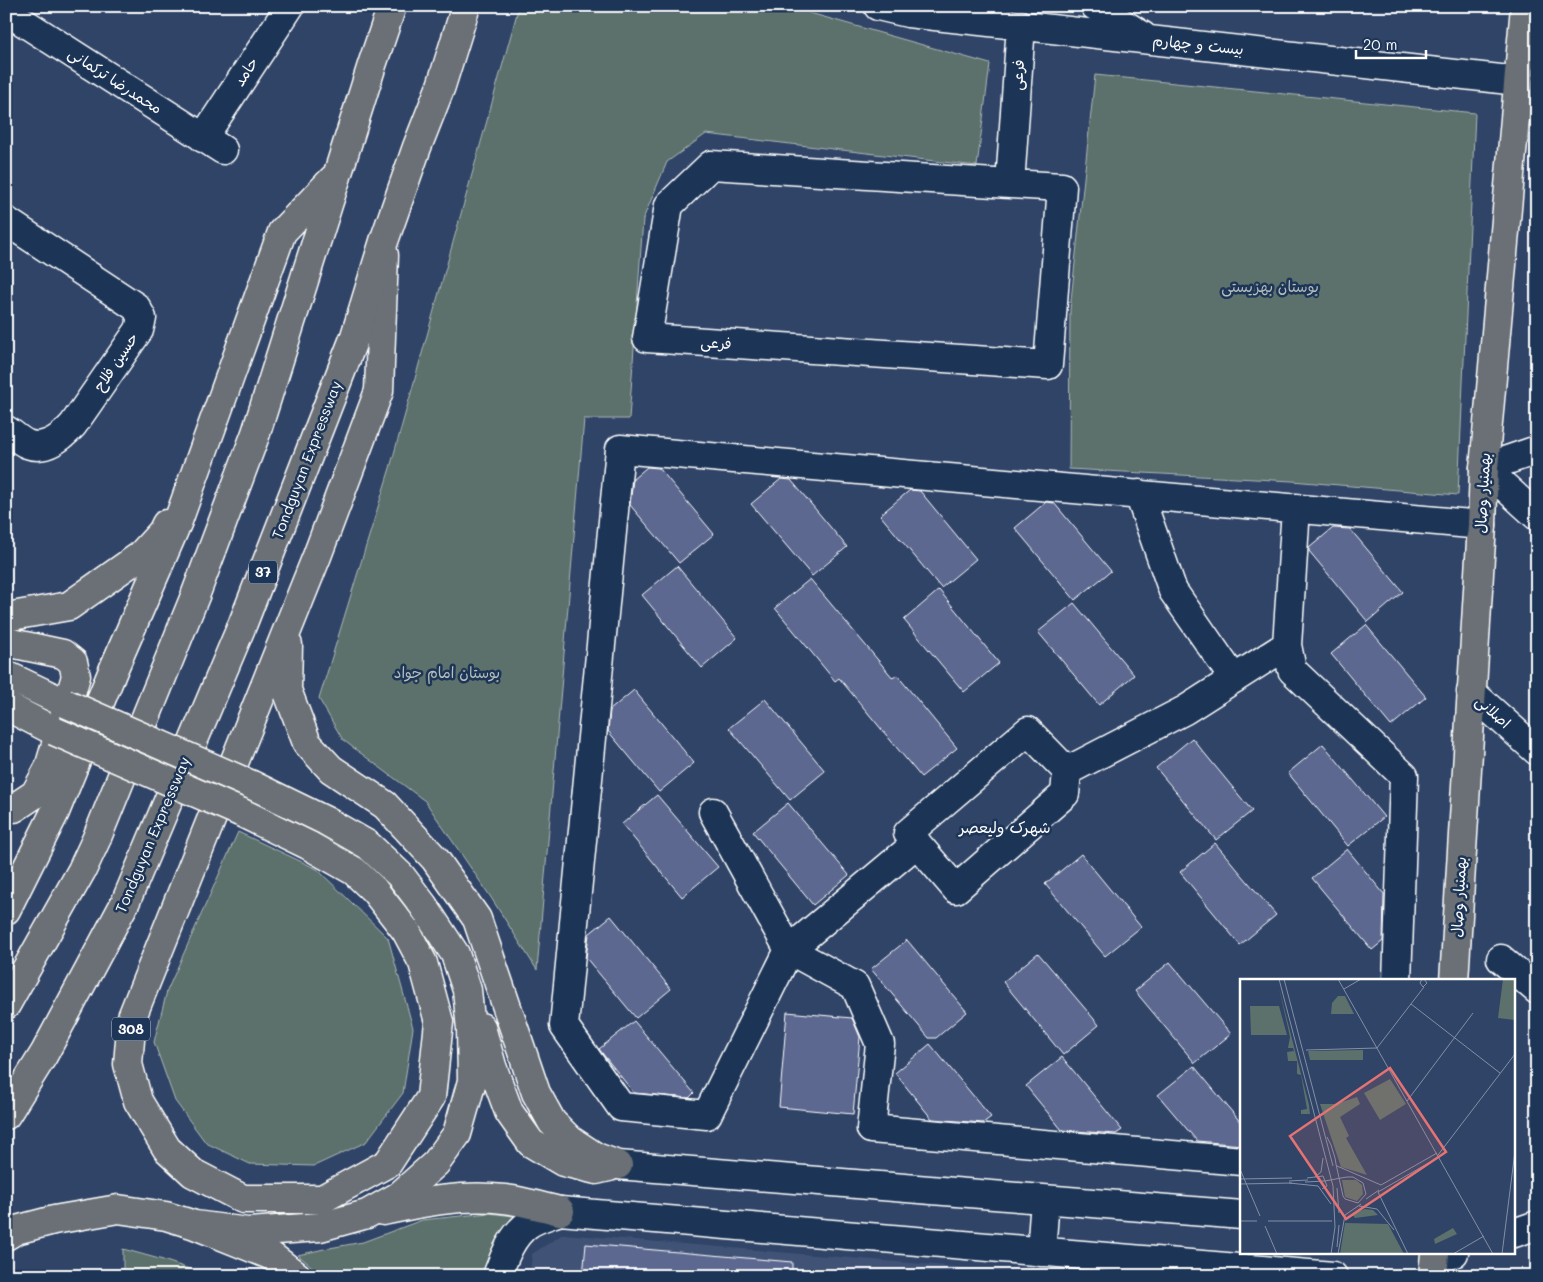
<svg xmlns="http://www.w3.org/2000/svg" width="1543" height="1282" viewBox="0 0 1543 1282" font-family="Mali,'Playpen Sans Arabic',sans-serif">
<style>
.built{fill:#415377}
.green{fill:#5c716c;stroke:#aeb8b6}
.building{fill:#5c6890;stroke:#fff}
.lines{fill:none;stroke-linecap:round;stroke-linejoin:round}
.minor-casing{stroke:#fff;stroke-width:31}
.major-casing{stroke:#fff;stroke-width:31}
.highway-casing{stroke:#fff;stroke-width:31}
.minor{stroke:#1d3557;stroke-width:28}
.major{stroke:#6b6f74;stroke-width:28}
.highway{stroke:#6b6f74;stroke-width:28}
.major-bridge-casing{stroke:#fff;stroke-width:31;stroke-linecap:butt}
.major-bridge{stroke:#6b6f74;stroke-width:28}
.labels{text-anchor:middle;stroke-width:5;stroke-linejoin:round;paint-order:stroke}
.shield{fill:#1d3557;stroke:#bbc2cd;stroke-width:1}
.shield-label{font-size:14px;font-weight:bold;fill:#fff}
.street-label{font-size:15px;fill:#fff;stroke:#1d3557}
.park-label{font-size:15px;fill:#b6bfbd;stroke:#1d3557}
.neighbourhood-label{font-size:16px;fill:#fff;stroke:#1d3557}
.inset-road{fill:none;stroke:#838fa4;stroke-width:1}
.view{fill:#e47373;fill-opacity:0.15;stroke:#e47373;stroke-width:2.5}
.inset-edge{fill:none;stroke:#fff;stroke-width:2.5}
</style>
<rect width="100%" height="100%" fill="#304468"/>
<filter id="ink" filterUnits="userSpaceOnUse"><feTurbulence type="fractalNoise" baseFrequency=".02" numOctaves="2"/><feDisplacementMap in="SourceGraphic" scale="10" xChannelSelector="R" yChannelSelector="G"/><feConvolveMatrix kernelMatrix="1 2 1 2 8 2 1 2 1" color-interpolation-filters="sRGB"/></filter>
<g filter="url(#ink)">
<path class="built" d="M 563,1234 L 1065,1276 L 530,1276 L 532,1254 Z"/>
<path class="green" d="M 519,6 L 785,6 L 990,64 L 977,166 L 706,134 L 667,162 L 643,219 L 629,419 L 584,419 L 537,970 L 490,896 L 425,801 L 343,740 L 319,699 L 390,468 Z
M 1095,75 L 1475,113 L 1458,495 L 1292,481 L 1069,469 L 1070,310 Z
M 238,832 L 317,869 L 388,938 L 413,1028 L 403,1093 L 366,1142 L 314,1166 L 250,1164 L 206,1143 L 175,1101 L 154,1042 L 167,991 Z
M 489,1213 L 521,1217 C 496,1237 492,1244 484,1276 L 323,1276 L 298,1255 L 324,1249 L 363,1242 L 422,1220 Z
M 123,1249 L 163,1260 L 210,1276 L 96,1276 L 96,1271 L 123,1269 Z"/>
<path class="building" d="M 647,467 L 659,468 L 714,534 L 679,563 L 630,505 L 633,479 Z
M 781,479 L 791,480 L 847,547 L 812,576 L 751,504 Z
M 910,490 L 920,491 L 976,559 L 941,588 L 880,515 Z
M 1046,502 L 1054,503 L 1111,571 L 1075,600 L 1015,528 Z
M 1333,528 L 1350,529 L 1403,592 L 1368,622 L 1309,551 L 1309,548 Z
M 677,566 L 737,638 L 702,668 L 642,595 Z
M 810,579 L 893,678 L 897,675 L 957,748 L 921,777 L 839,678 L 835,681 L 775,608 Z
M 939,590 L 999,663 L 964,692 L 904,620 Z
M 1074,603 L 1134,675 L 1099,705 L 1038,632 Z
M 1366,625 L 1426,697 L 1391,726 L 1331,654 Z
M 634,690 L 694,763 L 659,792 L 608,731 L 610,710 Z
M 765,699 L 825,771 L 790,800 L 729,728 Z
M 1192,738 L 1252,811 L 1216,840 L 1156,768 Z
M 1323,744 L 1384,817 L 1348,846 L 1288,773 Z
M 657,795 L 718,867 L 682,897 L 622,824 Z
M 788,803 L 849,875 L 813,905 L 753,832 Z
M 1215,843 L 1276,915 L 1240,945 L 1180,872 Z
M 1347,849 L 1384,894 L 1383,941 L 1372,950 L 1312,878 Z
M 1081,854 L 1141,927 L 1105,956 L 1045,884 Z
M 611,916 L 671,989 L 636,1018 L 586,958 L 589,934 Z
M 907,940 L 967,1012 L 936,1038 L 929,1038 L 871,969 Z
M 1038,953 L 1099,1025 L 1063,1055 L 1003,982 Z
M 1170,962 L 1231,1034 L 1195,1063 L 1135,991 Z
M 787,1012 L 852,1018 L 860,1037 L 853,1114 L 779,1107 Z
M 634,1021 L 694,1093 L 689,1098 L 634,1093 L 606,1058 L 599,1049 Z
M 930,1044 L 991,1117 L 983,1123 L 932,1119 L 895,1073 Z
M 1062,1057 L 1122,1130 L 1116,1134 L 1062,1130 L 1026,1086 Z
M 1194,1066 L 1242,1124 L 1242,1145 L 1197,1141 L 1158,1095 Z
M 586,1244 L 792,1262 L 792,1276 L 583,1276 Z"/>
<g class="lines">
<defs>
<path id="minor" d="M 878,6 L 908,13 L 1518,81
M 1095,6 L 1143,36
M 6,11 L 223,150
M 203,138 L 290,6
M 1010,184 L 711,165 L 669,205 L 647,338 L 1048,365 L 1062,187 L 1010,184 L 1021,25
M 6,221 L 136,307 L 142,318 L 139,330 L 73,425 C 61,438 45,451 27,444 C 20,441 13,434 6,430
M 1537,450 L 1484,468 L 1537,516
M 1139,494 L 1173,591 L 1234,679
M 1296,508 L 1287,645 L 1292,670 L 1404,776 L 1397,981
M 1471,692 L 1537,751
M 1028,731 L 1067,771 L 1065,794 L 956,889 L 908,833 Z
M 1067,771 L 1185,710 L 1287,645
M 713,812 L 789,950 L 707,1115 L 621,1107 L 564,1026 L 620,449 L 1482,525
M 917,843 L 789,950 L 855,986 L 880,1044 L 871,1129 L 1242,1161
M 1501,959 L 1537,990
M 618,1165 L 1242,1215
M 1514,1233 L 1537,1225
M 1041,1252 L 1045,1200
M 1435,1260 L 1454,1253
M 497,1276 C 504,1258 511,1237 527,1225 C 536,1218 550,1215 560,1211 L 1333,1276"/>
<path id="major" d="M 288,645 L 287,690 L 307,743 L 331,769 L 385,805 L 435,859 L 477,919 L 536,1093 L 552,1122 L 570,1140 L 596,1157 L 618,1165
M 6,675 L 65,703
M 6,706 L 54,731
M 240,812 L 308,845 L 354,871 L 374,890 L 406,931 L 423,963 L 439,1022 L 431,1097 L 388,1163 L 322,1199 L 243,1199 L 193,1173 L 167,1149 L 138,1101 L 128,1064 L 132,1017 L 317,556 L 379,391 L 384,255
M 1454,981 L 1482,525 L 1484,468 L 1525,6
M 481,1027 L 492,1066 L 509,1112 L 531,1143 L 563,1162 L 596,1170 L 609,1167
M 383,1211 C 423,1202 463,1194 504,1199 C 523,1201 542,1207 560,1211
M 195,1225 L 248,1232 L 320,1227 L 367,1214 L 399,1196 L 436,1163 L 457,1134 L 472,1081 L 471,1029 L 467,990 L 455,954 L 423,905 L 401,876 L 368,845 L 326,821 L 252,785
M 6,1236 L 16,1230 L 54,1220 L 118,1209 L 166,1216 L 195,1225 L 270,1255 L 297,1276
M 1433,1276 L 1435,1253"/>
<path id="highway" d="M 6,617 L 69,606 L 140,556 L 162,532 L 166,524
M 6,642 L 63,654 L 73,662 L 76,676 L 49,768 L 35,794 L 14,808 L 6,808
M 6,910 L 55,812 L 114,668 L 178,521 L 282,232 L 333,179
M 6,1005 L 82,870 L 96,840 L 195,596 L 256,433 L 372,65 L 392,6
M 6,1115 L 44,1054 L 126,901 L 243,623 L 355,336 L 384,241 L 417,147 L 441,86 L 466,6"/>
</defs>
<use href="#minor" class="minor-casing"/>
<use href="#major" class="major-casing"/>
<use href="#highway" class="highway-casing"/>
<use href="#minor" class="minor"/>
<use href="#major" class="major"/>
<use href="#highway" class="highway"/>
<defs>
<path id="major-bridge" d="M 65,703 L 252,785
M 54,731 L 240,812"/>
</defs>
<use href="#major-bridge" class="major-bridge-casing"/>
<use href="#major-bridge" class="major-bridge"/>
</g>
</g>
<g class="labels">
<g class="shield">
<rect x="249" y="560.5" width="28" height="23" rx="4"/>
<rect x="112" y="1017.5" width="38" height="23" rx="4"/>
</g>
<g class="shield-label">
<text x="263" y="577">37</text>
<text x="131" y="1034">308</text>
</g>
<g class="street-label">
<text transform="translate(1198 45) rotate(6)" y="5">بیست و چهارم</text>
<text transform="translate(246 72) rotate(-57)" y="5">حامد</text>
<text transform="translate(1018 75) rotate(-86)" y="5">فرعی</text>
<text transform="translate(115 81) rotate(33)" y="5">محمدرضا ترکمانی</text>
<text transform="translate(716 343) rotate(4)" y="5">فرعی</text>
<text transform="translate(116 362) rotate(-56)" y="5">حسین فلاح</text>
<text transform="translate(307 460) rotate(-69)" y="5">Tondguyan Expressway</text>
<text transform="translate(1483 493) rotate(-87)" y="5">بهمنیار وصال</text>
<text transform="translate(1493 712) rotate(42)" y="5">اصلانی</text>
<text transform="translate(153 835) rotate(-67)" y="5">Tondguyan Expressway</text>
<text transform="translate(1459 897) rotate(-87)" y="5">بهمنیار وصال</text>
</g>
<g class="park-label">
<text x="1270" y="292">بوستان بهزیستی</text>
<text x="447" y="678">بوستان امام جواد</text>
</g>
<g class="neighbourhood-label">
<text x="1005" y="833">شهرک ولیعصر</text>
</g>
</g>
<g transform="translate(1240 979)">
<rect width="275" height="275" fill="#304468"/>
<path d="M 263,0 L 275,0 L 275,41 L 258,39 ZM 39,9 L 69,126 L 70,135 L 61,135 L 61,131 L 67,130 L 61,96 L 57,95 L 57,82 L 48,82 L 47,73 L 54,72 L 53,69 L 48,69 L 50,58 ZM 98,17 L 105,17 L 114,35 L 91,35 L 92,24 ZM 10,27 L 39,27 L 47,56 L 11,56 ZM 123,71 L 123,81 L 70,81 L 68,72 ZM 150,100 L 166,125 L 140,141 L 124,114 ZM 117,118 L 120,125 L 100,138 L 109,157 L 106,159 L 127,196 L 101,188 L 80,125 L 96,125 ZM 102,201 L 116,201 L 122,206 L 123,215 L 117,222 L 105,218 ZM 125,230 L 133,231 L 138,236 L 115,239 L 112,235 ZM 105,244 L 148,245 L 164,275 L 100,275 ZM 213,249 L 217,255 L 195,265 L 194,260 Z" fill="#5c716c"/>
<path class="inset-road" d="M 39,0 L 93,207 L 95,248 L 91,275M 44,0 L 93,187M 98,0 L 253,275M 182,0 L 180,4 L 183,8 L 187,4 L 184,0M 104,10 L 121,0M 171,25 L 260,94M 66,71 L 137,69 L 184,8M 167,122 L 233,34M 198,176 L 275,75M 97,187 L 141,206M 0,190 L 20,237M 75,198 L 81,193 L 83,179M 67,199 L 83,197 L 87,207 L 82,210M 0,200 L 52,199M 49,202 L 68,201M 65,203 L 85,202 L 101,199 L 107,198 L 113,198 L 123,204 L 126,215 L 118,224 L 105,220 L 103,217 L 96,185 L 95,179 L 91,166 L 87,158M 49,204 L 78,207 L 91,225M 0,205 L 52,204M 141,206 L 197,174M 97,209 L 99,234M 126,220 L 139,211M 119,227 L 137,230 L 154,251M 0,242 L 17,242M 28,242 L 92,242M 25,247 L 37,275M 97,268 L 99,246M 98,275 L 105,236 L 121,225M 168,275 L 138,213 L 199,178M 213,275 L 244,257M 262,275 L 275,172"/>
<path class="view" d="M 150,89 L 206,173 L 106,240 L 50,157 Z"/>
<rect width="275" height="275" class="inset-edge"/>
</g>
<rect width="1543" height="1282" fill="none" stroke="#1d3557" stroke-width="25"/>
<rect x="12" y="12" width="1518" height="1257" fill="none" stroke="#fff" stroke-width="2" filter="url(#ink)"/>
<path d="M1356 50v8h70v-8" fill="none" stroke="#ffffff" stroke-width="2.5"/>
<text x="1363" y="50" font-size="15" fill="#ffffff" stroke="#1d3557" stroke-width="4" paint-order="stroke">20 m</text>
</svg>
